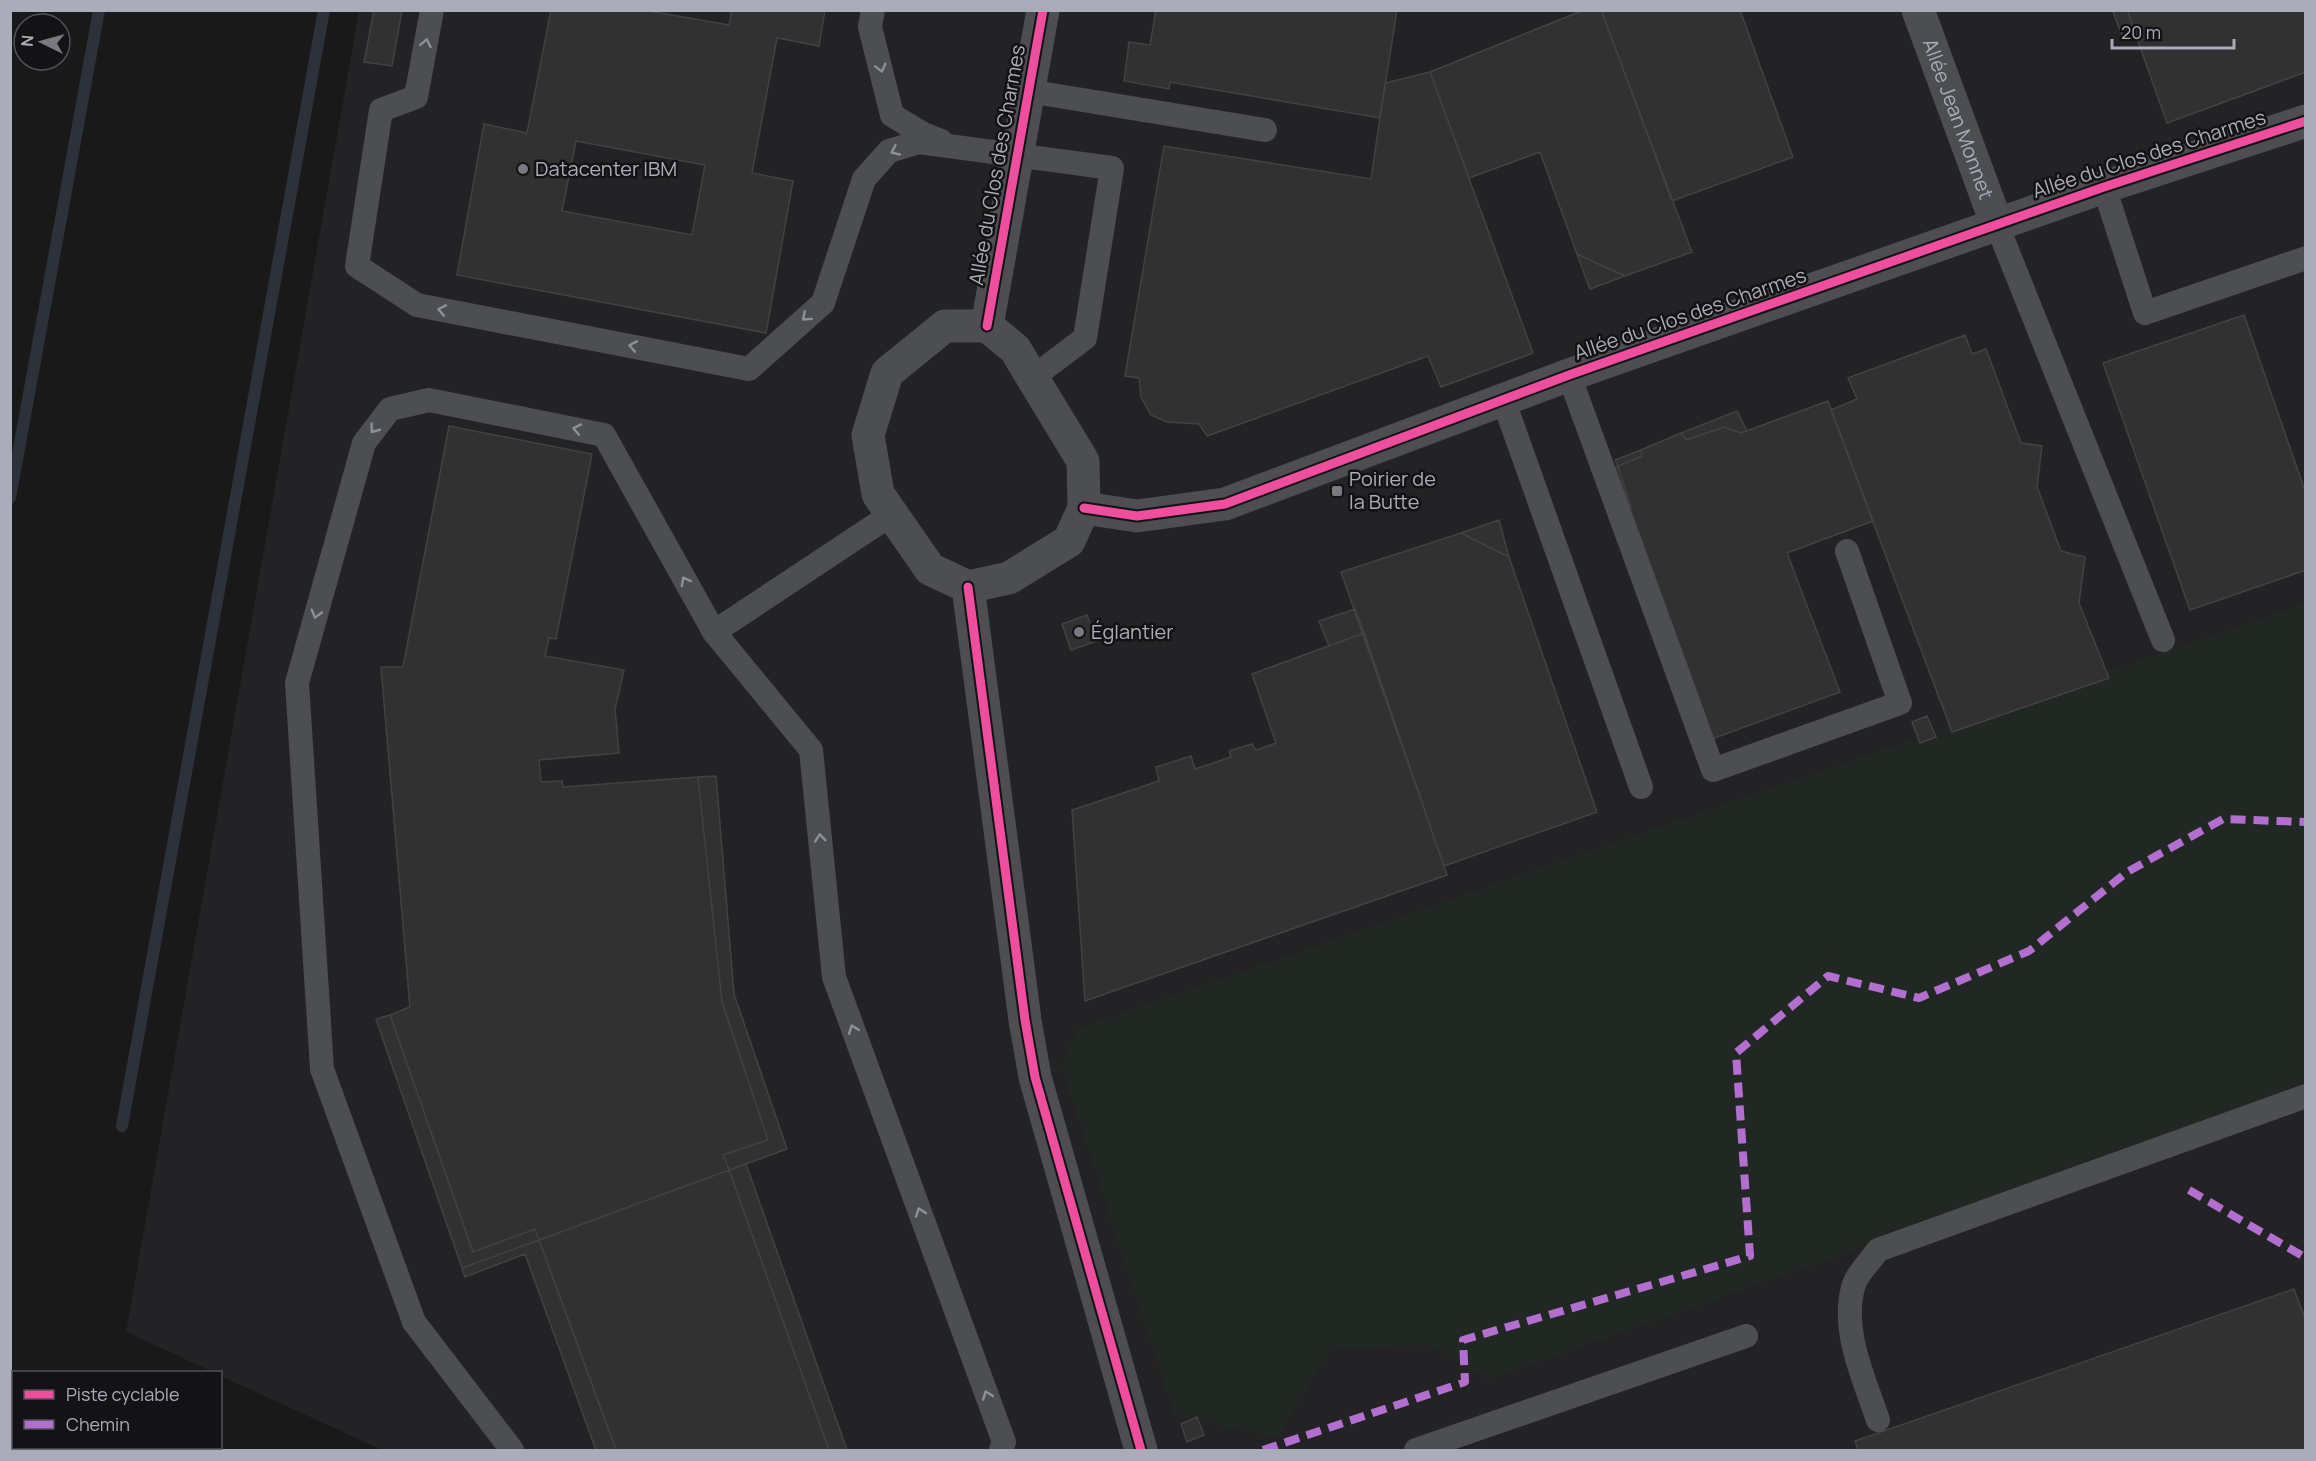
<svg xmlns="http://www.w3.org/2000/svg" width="2316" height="1461" viewBox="0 0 2316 1461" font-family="Manrope,sans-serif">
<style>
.built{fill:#232325}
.green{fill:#212823}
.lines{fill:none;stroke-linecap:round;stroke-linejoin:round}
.stream{stroke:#2d323a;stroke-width:12}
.building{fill:#313131;stroke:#424245;stroke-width:1.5;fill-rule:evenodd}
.service{stroke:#4d4e52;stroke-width:24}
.minor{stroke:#4d4e52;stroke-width:33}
.quiet{stroke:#b36fd0;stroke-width:8;stroke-dasharray:15 8;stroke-linecap:butt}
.cycleway-casing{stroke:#131315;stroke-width:13}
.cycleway{stroke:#ef4d9e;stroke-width:9}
.oneway{stroke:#8f909a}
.poi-dot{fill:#787981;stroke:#131315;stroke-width:2}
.labels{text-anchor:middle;stroke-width:5;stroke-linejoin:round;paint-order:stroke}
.street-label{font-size:20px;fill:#abacb9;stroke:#131315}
.poi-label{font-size:20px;fill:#abacb9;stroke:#131315;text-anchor:start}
</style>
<rect width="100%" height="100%" fill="#191919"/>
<path class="built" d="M 359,11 L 2305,11 L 2305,1450 L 382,1450 L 221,1376 L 220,1372 L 213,1372 L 126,1332 Z"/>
<path class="green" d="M 2305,603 L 2305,1092 L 1488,1380 L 1433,1346 L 1333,1347 L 1277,1438 L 1174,1415 L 1061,1065 L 1079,1028 Z"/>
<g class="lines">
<path class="stream" d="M 10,498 L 99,10
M 122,1126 L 324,10"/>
</g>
<path class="building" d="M 374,10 L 402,10 L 392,66 L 364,62 Z
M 551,10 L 643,10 L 729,25 L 732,10 L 825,10 L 819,46 L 777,38 L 752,173 L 793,181 L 766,333 L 457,275 L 484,124 L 527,133 ZM 576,141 L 705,165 L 692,235 L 562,211 Z
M 1156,10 L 1397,10 L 1380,118 L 1170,82 L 1169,89 L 1124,81 L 1129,42 L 1150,45 Z
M 1584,10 L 1601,10 L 1692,252 L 1625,276 L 1577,254 L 1540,152 L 1469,178 L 1430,72 Z
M 1601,10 L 1740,10 L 1793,157 L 1672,201 Z
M 2117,10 L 2127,10 L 2134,30 L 2122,35 L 2113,12 Z
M 2127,10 L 2306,10 L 2306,72 L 2167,123 Z
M 1430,72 L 1533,353 L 1441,387 L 1428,356 L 1207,436 L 1199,424 L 1167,422 L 1151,415 L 1141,397 L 1139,378 L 1125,376 L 1164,146 L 1371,179 L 1385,83 Z
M 1577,254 L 1625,276 L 1590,289 Z
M 2244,315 L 2306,494 L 2306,570 L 2190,610 L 2103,363 Z
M 1965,335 L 1972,354 L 1986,349 L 2021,443 L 2042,446 L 2037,487 L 2061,551 L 2085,557 L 2079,603 L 2109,678 L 1952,732 L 1831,410 L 1857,399 L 1848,378 Z
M 1828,401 L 1873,521 L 1787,553 L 1840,692 L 1712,739 L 1626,510 L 1631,508 L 1618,466 L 1642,456 L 1641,450 L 1681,433 L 1686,440 L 1724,427 L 1741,433 Z
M 1737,411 L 1747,431 L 1741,433 L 1724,427 L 1686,440 L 1681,433 Z
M 449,426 L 592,454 L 556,639 L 549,638 L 545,656 L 624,670 L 615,709 L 619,753 L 539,760 L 541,782 L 562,781 L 563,787 L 698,777 L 722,1002 L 768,1140 L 723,1155 L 729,1170 L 539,1240 L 535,1229 L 473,1252 L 390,1015 L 410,1007 L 381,667 L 403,667 Z
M 1641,450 L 1642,456 L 1618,466 L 1615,460 Z
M 1618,466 L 1631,508 L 1626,510 L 1612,469 Z
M 1499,520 L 1509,557 L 1461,533 Z
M 1461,533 L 1509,557 L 1597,812 L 1444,866 L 1341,572 Z
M 1355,609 L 1364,633 L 1329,646 L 1319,621 Z
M 1087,615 L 1097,641 L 1071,650 L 1062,624 Z
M 1364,633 L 1447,875 L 1085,1001 L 1072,810 L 1159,781 L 1156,767 L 1191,756 L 1195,769 L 1231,757 L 1229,751 L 1252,744 L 1256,750 L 1276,743 L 1252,674 Z
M 1927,716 L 1936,737 L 1920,743 L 1912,722 Z
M 716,776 L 734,994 L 787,1149 L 729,1170 L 723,1155 L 768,1140 L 722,1002 L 698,777 Z
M 390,1015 L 473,1252 L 535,1229 L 539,1240 L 462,1268 L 376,1019 Z
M 746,1164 L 787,1280 L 847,1450 L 829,1450 L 729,1170 Z
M 729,1170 L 829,1450 L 616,1450 L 539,1240 Z
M 539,1240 L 581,1354 L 616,1450 L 596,1450 L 525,1254 L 465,1277 L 462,1268 Z
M 2294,1289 L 2306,1321 L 2306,1450 L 1858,1450 L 1855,1441 Z
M 1197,1417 L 1204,1435 L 1187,1442 L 1181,1424 Z"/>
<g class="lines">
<path class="service" d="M 432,10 L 416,97 L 381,110 L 357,266 L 417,305 L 749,369 L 823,303 L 864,179 L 889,151 L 919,142 L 1112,168 L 1085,338 L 1032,378
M 873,10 L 870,27 L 892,115 L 923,134 L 941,141
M 1028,91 L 1265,130
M 2104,187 L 2145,313 L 2306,258
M 1997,225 L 2163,640
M 1569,375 L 1713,770 L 1900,703 L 1847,551
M 1503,399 L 1641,787
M 714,632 L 892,514
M 1878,1420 C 1864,1378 1840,1329 1854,1284 C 1858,1273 1871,1260 1878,1250 L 2306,1096
M 512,1450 L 414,1322 L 322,1069 L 297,683 L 364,443 L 390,409 L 429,400 L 604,435 L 714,632 L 811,750 L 834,977 L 1004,1442 L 1001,1450
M 1416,1450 L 1746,1336"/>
<g class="minor">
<path id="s1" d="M 1918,10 L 1997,225"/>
<path d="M 945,326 L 987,326 L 1015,349 L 1083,461 L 1084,508 L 1069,541 L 1009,578 L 968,587 L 930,569 L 878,494 L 868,435 L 887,373 Z"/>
<path d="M 987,326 L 1043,10"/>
<path d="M 1084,508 L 1137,516 L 1225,504 L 1569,375 L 2104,187 L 2306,121"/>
<path d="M 968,587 L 1025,1020 L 1035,1077 L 1141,1450"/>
</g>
<path class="quiet" d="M 2189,1190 L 2306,1258
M 1263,1450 L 1465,1382 L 1463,1340 L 1750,1256 L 1736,1053 L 1828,976 L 1919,998 L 2029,951 L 2127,872 L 2223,819 L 2306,822"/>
<defs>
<path id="cycleway" d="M 987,326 L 1043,10
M 1084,508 L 1137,516 L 1225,504 L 1569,375 L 2104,187 L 2306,121
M 968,587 L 1025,1020 L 1035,1077 L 1141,1450"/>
</defs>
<use href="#cycleway" class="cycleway-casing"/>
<use href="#cycleway" class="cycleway"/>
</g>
<defs><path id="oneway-chevron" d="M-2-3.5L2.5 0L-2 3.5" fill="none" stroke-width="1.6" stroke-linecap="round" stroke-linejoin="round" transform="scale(1.5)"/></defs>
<g class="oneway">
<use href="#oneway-chevron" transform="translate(426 43) rotate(-79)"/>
<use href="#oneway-chevron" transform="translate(881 68) rotate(76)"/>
<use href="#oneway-chevron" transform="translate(895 151) rotate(155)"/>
<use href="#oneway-chevron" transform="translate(442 310) rotate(-169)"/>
<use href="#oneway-chevron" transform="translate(806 317) rotate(138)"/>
<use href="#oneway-chevron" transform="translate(633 346) rotate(-169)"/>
<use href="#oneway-chevron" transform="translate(374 429) rotate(127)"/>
<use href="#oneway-chevron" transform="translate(577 429) rotate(-169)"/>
<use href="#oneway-chevron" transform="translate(685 581) rotate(-119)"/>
<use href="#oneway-chevron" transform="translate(316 614) rotate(106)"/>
<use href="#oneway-chevron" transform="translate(820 838) rotate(-96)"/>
<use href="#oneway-chevron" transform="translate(853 1029) rotate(-110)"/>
<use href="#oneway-chevron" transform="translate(920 1212) rotate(-110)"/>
<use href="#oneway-chevron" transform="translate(987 1395) rotate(-110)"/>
</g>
<g class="poi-dot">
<circle cx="523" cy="169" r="6"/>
<rect x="1331" y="485" width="12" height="12" rx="3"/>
<circle cx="1079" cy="632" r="6"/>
</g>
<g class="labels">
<g class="street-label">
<text dy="7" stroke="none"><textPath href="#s1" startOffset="116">Allée Jean Monnet</textPath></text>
<text transform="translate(2149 154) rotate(-18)" y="7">Allée du Clos des Charmes</text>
<text transform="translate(997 165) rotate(-80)" y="7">Allée du Clos des Charmes</text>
<text transform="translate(1690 314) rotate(-19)" y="7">Allée du Clos des Charmes</text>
</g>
<g class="poi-label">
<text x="535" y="176">Datacenter IBM</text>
<text x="1349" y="486">Poirier de<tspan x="1349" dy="23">la Butte</tspan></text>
<text x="1091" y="639">Églantier</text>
</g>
</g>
<rect width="2316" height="1461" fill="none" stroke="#abacb9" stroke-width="24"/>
<rect x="12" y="1371" width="210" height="78" fill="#131315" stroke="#505057" stroke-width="1.5"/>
<rect x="24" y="1390" width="30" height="9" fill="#ef4d9e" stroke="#505057" stroke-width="1.5"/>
<text x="66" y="1401" font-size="18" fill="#abacb9">Piste cyclable</text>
<rect x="24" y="1420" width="30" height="9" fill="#b36fd0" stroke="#505057" stroke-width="1.5"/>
<text x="66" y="1431" font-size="18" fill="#abacb9">Chemin</text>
<g transform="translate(42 42) rotate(275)"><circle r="28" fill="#131315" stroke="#505057" stroke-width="1.5"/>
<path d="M0-4.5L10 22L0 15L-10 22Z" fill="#787981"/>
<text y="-9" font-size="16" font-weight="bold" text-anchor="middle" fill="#abacb9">N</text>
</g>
<path d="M2112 39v9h122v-9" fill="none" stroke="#abacb9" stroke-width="3"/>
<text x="2121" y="39" font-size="18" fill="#abacb9" stroke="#131315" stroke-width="4.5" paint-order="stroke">20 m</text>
</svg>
